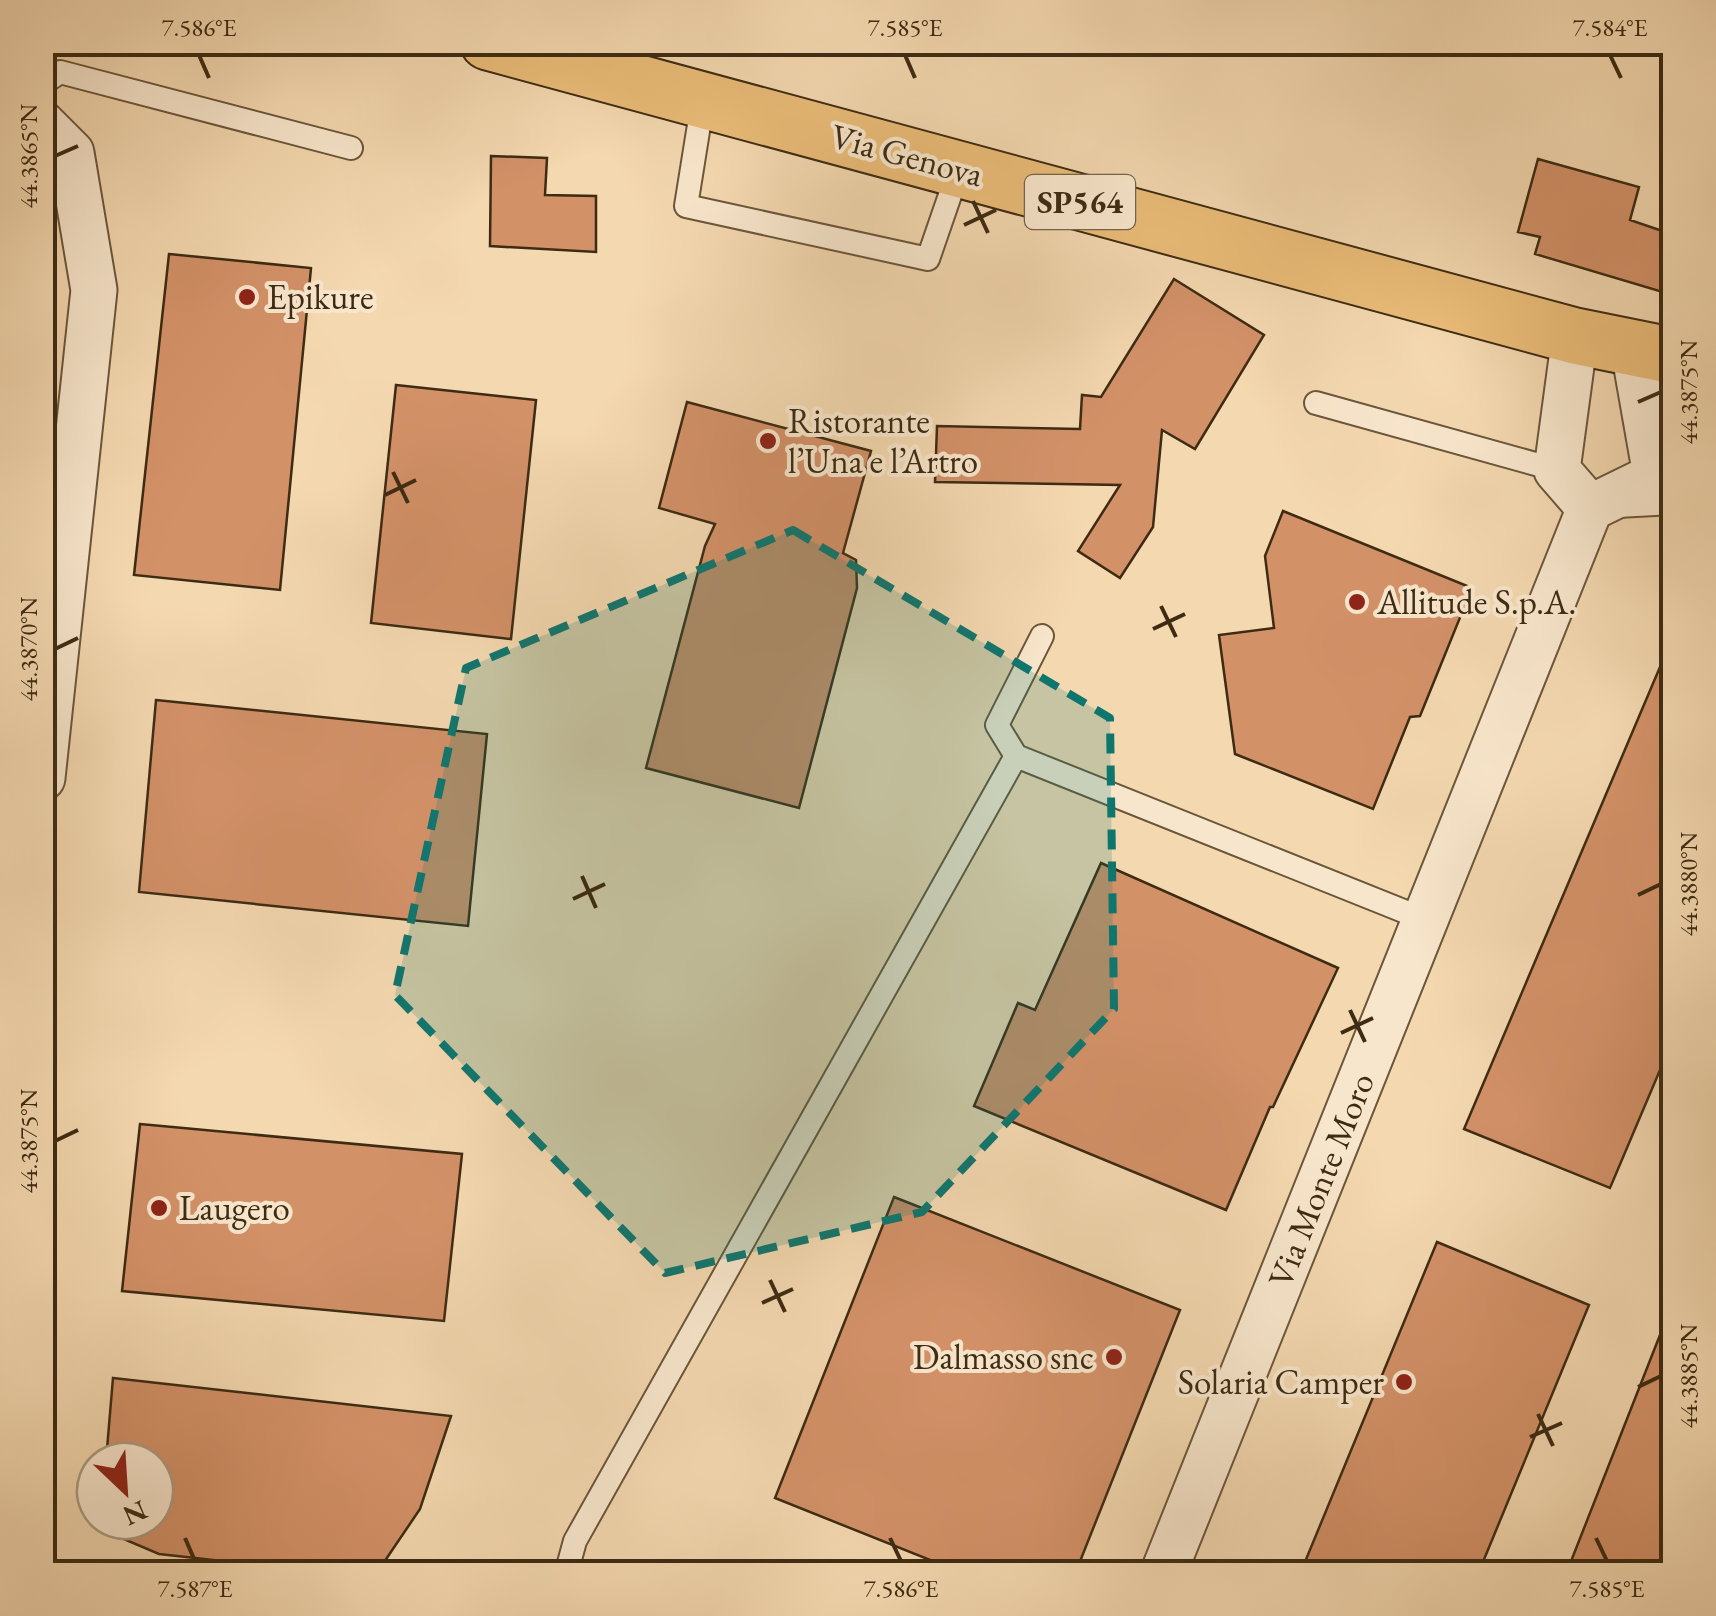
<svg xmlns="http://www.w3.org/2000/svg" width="1716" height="1616" viewBox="0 0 1716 1616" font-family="'EB Garamond',serif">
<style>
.building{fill:#d39168;stroke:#3d2b13;stroke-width:2.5}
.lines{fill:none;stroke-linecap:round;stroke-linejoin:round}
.service-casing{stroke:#6b563a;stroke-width:26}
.minor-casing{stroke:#6b563a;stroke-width:49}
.primary-casing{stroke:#3d2b13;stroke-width:59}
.service{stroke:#f8e6cc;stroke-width:22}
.minor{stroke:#f8e6cc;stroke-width:45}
.primary{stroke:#eabc78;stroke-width:55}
.marked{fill:#0f766e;fill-opacity:0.2;stroke:#0f766e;stroke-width:8;stroke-dasharray:20 12;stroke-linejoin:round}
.ticks{fill:none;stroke:#3d2b13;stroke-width:4}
.poi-dot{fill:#8f2418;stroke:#f8e6cc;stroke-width:4}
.labels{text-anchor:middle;stroke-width:8;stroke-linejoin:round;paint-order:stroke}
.shield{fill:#f8e6cc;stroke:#75634a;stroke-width:2.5}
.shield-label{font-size:32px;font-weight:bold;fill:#3d2b13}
.street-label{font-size:35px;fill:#3d2b13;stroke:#f8e6cc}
.poi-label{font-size:35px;fill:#3d2b13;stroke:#f8e6cc;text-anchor:start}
.neatline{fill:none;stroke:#3d2b13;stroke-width:4}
.ticks-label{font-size:25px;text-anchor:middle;fill:#3d2b13}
</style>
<rect width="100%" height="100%" fill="#f4d8b0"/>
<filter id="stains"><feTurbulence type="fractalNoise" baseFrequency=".002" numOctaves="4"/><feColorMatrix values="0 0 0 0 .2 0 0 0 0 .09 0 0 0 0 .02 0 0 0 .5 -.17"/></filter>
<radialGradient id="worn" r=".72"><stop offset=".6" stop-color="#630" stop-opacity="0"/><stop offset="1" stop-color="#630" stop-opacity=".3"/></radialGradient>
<path class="building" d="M 491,156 L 547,158 L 545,195 L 596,196 L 596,252 L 490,246 Z
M 1538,159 L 1639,187 L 1630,220 L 1674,235 L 1674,270 L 1666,293 L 1535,254 L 1540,237 L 1518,232 Z
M 169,254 L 311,268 L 280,590 L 134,575 Z
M 1174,279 L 1264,335 L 1195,449 L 1162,430 L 1153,527 L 1120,578 L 1078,551 L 1120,485 L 935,482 L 937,426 L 1080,429 L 1082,395 L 1101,397 Z
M 396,385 L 536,400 L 511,639 L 371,623 Z
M 687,402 L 871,451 L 843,553 L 856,560 L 857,588 L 799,808 L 646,768 L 705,546 L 715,524 L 659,508 Z
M 1283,511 L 1472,588 L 1420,716 L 1410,717 L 1373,809 L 1235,754 L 1219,635 L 1274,628 L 1265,556 Z
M 1674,634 L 1674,1037 L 1610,1188 L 1464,1129 Z
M 156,700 L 487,734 L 468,926 L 139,892 Z
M 1101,863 L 1338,968 L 1273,1107 L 1270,1107 L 1226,1210 L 974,1106 L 1018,1003 L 1035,1010 Z
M 140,1124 L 462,1154 L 444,1321 L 122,1291 Z
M 894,1197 L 1180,1310 L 1075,1574 L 965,1574 L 775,1498 Z
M 1437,1242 L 1589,1305 L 1478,1574 L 1300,1574 Z
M 1671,1307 L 1674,1307 L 1674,1574 L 1566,1574 Z
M 113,1378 L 451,1416 L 420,1509 L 376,1574 L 341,1574 L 159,1554 L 100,1529 L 101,1521 L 155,1521 L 155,1461 L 106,1461 Z"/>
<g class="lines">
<defs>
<path id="service" d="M 42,84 L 60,72 L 351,148
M 703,100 L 686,206 L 928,259 L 959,169
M 1316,403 L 1557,470
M 1617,506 L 1674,503
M 1016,756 L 997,725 L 1042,636
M 566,1574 L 575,1541 L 1016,756 L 1426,920"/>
<path id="minor" d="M 42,124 L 71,153 L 94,290 L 42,778
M 1575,336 L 1557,470 L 1590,508
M 1634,350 L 1656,475
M 1163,1574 L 1590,508 L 1674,467"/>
<path id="primary" d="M 488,42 L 1575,336 L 1674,356"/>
</defs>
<use href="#service" class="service-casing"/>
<use href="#minor" class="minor-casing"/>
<use href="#primary" class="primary-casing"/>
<use href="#service" class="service"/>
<use href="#minor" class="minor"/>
<use href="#primary" class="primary"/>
</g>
<path class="marked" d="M 793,530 L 1110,718 L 1114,1009 L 922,1212 L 665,1273 L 395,995 L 466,668 Z"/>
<path class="ticks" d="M 199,55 L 209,78M 905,55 L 915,78M 1610,55 L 1621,78M 55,156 L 78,146M 973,201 L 988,233M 964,225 L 996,210M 1638,402 L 1661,392M 393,472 L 408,503M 385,495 L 416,480M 1161,606 L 1176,637M 1153,629 L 1185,614M 55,649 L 78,638M 582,876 L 596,908M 1638,895 L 1661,884M 573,899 L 605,884M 1350,1010 L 1365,1042M 1341,1033 L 1373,1018M 55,1141 L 78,1130M 770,1280 L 785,1312M 762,1303 L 793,1289M 1638,1387 L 1661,1376M 1538,1414 L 1553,1446M 1530,1437 L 1562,1423M 185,1538 L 195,1561M 890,1538 L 901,1561M 1596,1538 L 1607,1561"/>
<g class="poi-dot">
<circle cx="247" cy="297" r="10"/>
<circle cx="768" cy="441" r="10"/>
<circle cx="1357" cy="602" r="10"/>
<circle cx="159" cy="1208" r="10"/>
<circle cx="1114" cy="1357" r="10"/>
<circle cx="1404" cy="1382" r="10"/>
</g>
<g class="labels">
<rect class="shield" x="1025" y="175" width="110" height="54" rx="8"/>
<g class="shield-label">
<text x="1080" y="213">SP564</text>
</g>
<g class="street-label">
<text transform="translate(907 155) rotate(15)" y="12">Via Genova</text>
<text transform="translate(1321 1180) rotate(-68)" y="12">Via Monte Moro</text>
</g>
<g class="poi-label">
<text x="267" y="309">Epikure</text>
<text x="788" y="433">Ristorante<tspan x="788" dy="40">l’Una e l’Artro</tspan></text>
<text x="1377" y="614">Allitude S.p.A.</text>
<text x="179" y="1220">Laugero</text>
<text x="1094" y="1369" text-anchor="end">Dalmasso snc</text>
<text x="1384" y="1394" text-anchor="end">Solaria Camper</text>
</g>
</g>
<rect width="1716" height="1616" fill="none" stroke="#f4d8b0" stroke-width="110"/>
<g transform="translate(125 1491) rotate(155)"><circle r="48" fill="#f8e6cc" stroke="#ad9b82" stroke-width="2.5"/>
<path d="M0-8L18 38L0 25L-18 38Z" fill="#8f2418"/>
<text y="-15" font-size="28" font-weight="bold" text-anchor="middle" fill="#3d2b13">N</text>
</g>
<rect x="55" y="55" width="1606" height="1506" class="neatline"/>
<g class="ticks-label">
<text x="199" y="36">7.586°E</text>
<text x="905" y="36">7.585°E</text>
<text x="1610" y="36">7.584°E</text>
<text transform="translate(28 156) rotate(-90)" y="9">44.3865°N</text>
<text transform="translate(1688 392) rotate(-90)" y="9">44.3875°N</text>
<text transform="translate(28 649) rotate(-90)" y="9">44.3870°N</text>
<text transform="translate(1688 884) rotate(-90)" y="9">44.3880°N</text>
<text transform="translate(28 1141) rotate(-90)" y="9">44.3875°N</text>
<text transform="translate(1688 1376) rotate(-90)" y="9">44.3885°N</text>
<text x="195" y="1597">7.587°E</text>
<text x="901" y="1597">7.586°E</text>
<text x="1607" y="1597">7.585°E</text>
</g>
<rect width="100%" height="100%" filter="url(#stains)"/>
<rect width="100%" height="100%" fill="url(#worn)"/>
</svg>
